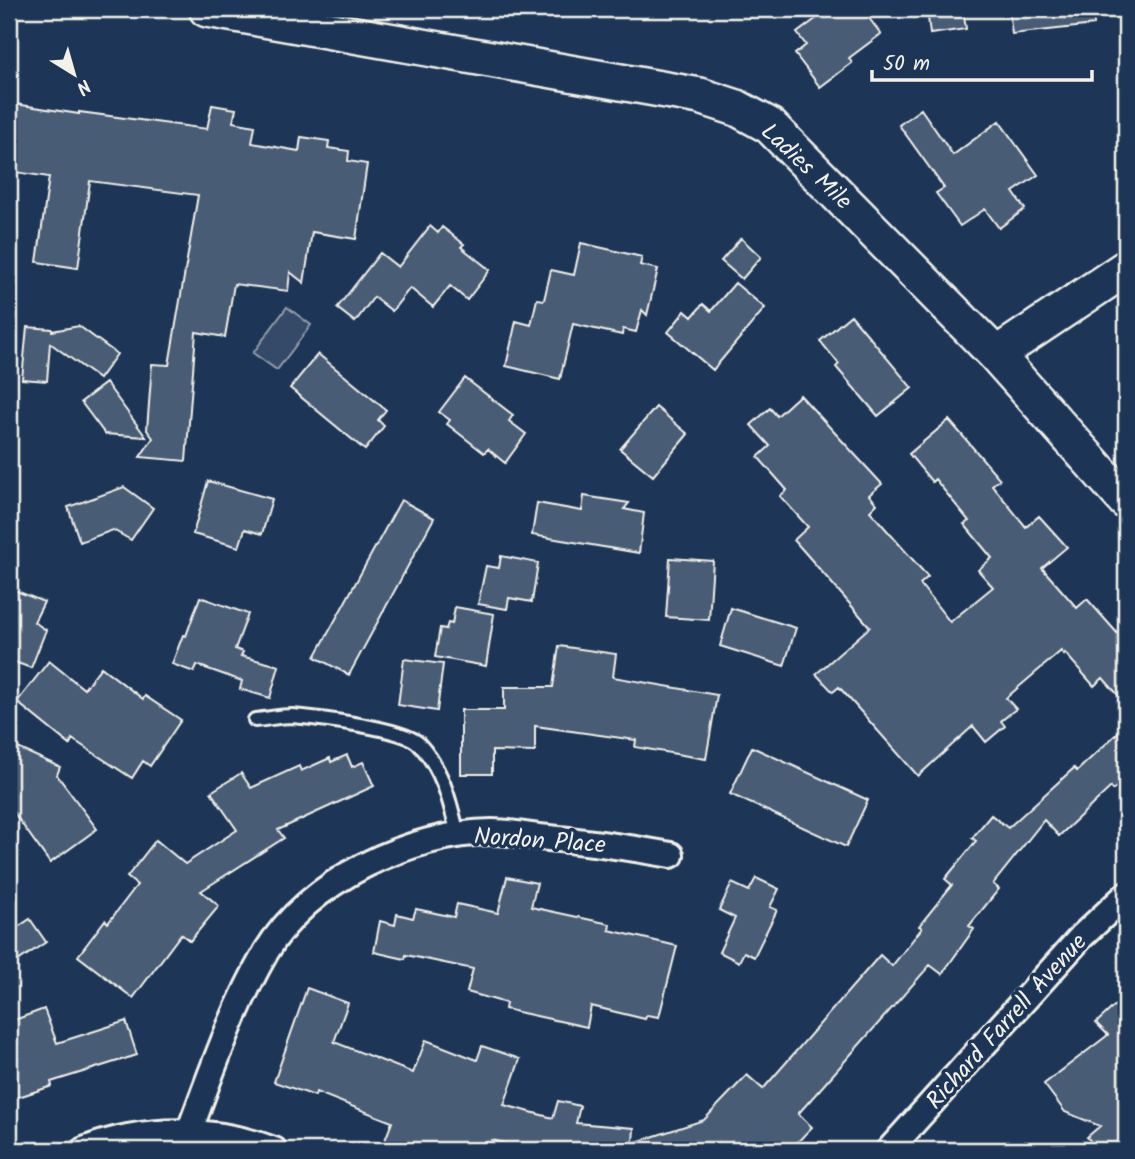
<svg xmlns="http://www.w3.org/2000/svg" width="1135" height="1159" viewBox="0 0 1135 1159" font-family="Kalam,sans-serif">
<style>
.green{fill:#354a67;stroke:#949ea8;stroke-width:2}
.building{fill:#485b74;stroke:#f4f1e8;stroke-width:2}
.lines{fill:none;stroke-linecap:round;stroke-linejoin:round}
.service-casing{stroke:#f4f1e8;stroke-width:18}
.minor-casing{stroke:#f4f1e8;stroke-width:30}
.secondary-casing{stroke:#f4f1e8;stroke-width:40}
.service{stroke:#1d3557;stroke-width:12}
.minor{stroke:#1d3557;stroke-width:24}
.secondary{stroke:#1d3557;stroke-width:35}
.labels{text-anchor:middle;stroke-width:7;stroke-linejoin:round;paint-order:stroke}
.street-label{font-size:24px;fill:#f4f1e8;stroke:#1d3557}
</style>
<rect width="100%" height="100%" fill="#1d3557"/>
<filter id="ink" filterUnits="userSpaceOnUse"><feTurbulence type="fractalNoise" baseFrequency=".0143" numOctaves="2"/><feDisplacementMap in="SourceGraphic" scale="14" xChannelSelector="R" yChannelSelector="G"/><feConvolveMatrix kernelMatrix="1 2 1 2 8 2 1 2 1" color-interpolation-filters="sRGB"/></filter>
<g filter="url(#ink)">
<path class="green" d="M 287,307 L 311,325 L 277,370 L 253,353 Z"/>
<path class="building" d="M 829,9 L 862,9 L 881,34 L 849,58 L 852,63 L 820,87 L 795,54 L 806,45 L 797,33 Z
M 927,9 L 963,9 L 966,29 L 930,34 Z
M 1009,9 L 1093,9 L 1094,25 L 1012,34 Z
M 9,103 L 79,114 L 79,112 L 207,129 L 212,105 L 236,109 L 233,122 L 255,126 L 252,143 L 299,151 L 301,137 L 329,141 L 328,148 L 349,151 L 348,161 L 367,164 L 356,239 L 312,232 L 304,283 L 290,272 L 288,291 L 234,284 L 225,337 L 196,332 L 186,461 L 140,457 L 153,438 L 147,430 L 152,364 L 169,365 L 198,195 L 90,181 L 78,268 L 37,262 L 49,177 L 9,171 Z
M 921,109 L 953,155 L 999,121 L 1038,175 L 1013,192 L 1025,209 L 999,228 L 985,209 L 960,226 L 936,193 L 944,188 L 899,125 Z
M 430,226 L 438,233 L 442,227 L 464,244 L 461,247 L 490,270 L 467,300 L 450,286 L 433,307 L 410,288 L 392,311 L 374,297 L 355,322 L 337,308 L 380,253 L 398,267 Z
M 741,238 L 761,257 L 742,279 L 721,261 Z
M 581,243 L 642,257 L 640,265 L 658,269 L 647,315 L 642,310 L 636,332 L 623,329 L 622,335 L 573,324 L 560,379 L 506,366 L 516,321 L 531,325 L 537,299 L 544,300 L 551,270 L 574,275 Z
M 735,283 L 765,308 L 713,370 L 668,332 L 685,311 L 692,317 L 703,304 L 711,311 Z
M 851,315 L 912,388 L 878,416 L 836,367 L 839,364 L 820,341 Z
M 79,326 L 117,354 L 99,379 L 50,343 L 47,381 L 22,379 L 27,327 L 52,329 L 52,331 Z
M 318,354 L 386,410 L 378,420 L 384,426 L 365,450 L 290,388 Z
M 465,378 L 513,415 L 509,421 L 526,434 L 505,463 L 488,449 L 484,453 L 447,424 L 450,420 L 439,412 Z
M 106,383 L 146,437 L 105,434 L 81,402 Z
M 800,395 L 882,484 L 869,495 L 877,504 L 870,511 L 928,577 L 920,584 L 950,622 L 993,587 L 978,570 L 992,558 L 964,524 L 969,521 L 935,479 L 932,482 L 909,454 L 949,420 L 1000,479 L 992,485 L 1026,527 L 1039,516 L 1067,547 L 1042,568 L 1077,608 L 1087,599 L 1126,643 L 1126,704 L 1103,678 L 1094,686 L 1065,653 L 1064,655 L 1061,651 L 1006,698 L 1016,709 L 1001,721 L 1005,726 L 986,742 L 973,726 L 918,776 L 839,687 L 833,692 L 816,674 L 870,627 L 794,540 L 808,527 L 780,496 L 787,490 L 758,457 L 770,446 L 751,425 L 770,408 L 777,416 Z
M 656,407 L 688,434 L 653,476 L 620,449 Z
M 208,481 L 272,499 L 262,534 L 245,529 L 239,547 L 193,534 Z
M 124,487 L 153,508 L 131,540 L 113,530 L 80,542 L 68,507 Z
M 584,496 L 629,503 L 624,509 L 644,513 L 639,553 L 532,535 L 537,503 L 582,511 Z
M 401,500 L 434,518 L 349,675 L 315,657 Z
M 501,556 L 538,563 L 532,602 L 509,598 L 507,609 L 478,604 L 486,566 L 499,568 Z
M 670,558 L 713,561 L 709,620 L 666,617 Z
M 9,588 L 44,602 L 34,622 L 46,630 L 31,668 L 9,660 Z
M 200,597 L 248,614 L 235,649 L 243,652 L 241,656 L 279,666 L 270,698 L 240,689 L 242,681 L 197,665 L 194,672 L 172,664 L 183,635 L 186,636 Z
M 455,607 L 494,614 L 486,666 L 435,657 L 440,628 L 446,629 L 448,623 L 452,624 Z
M 731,608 L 796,628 L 784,666 L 720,646 Z
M 559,646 L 616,654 L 613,677 L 717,695 L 706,759 L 635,747 L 636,740 L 535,726 L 535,752 L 492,751 L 492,774 L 461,774 L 461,710 L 504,710 L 504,687 L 553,687 Z
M 404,659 L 443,664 L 437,711 L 398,705 Z
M 49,661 L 84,689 L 101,667 L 143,699 L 145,696 L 181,720 L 150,766 L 143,761 L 132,778 L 72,739 L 70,745 L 17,702 Z
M 1126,725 L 1126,778 L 1113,790 L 1111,787 L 1059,836 L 1044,820 L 993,884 L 999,889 L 969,926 L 974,929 L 942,974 L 930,965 L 798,1114 L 812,1127 L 790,1150 L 532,1150 L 492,1140 L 488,1150 L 401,1150 L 384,1143 L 392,1122 L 316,1092 L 315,1096 L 274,1082 L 307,988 L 348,1003 L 334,1042 L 413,1073 L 426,1040 L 477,1060 L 482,1046 L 520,1059 L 504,1105 L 553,1118 L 558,1101 L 580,1106 L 576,1123 L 634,1128 L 633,1143 L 704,1120 L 747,1075 L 763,1089 L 880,955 L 892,966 L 922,928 L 919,926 L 952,885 L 945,879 L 976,841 L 972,838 L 991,815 L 1008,828 L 1074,768 L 1077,771 Z
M 9,744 L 60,767 L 57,775 L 97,829 L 50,863 L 9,806 Z
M 752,747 L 868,800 L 846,847 L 730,794 Z
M 347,755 L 352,767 L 363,762 L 374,786 L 278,830 L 284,838 L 201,891 L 219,906 L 190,941 L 181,934 L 133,998 L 78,956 L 105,920 L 108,923 L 137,885 L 127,877 L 156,840 L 185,864 L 237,830 L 211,792 L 241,773 L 251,788 L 299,766 L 301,771 L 330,758 L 331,762 Z
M 507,877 L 537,883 L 531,907 L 610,924 L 609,930 L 677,946 L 659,1017 L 647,1015 L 645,1019 L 591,1006 L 587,1027 L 518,1012 L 505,1009 L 506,1003 L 467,992 L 473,969 L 406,955 L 405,959 L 374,952 L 380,921 L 395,925 L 397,914 L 413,918 L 416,909 L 454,917 L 457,904 L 498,913 Z
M 756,878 L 779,889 L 770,907 L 777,910 L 754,957 L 744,952 L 739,962 L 719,952 L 735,918 L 719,910 L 732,883 L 749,891 Z
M 30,919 L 46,942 L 9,967 L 9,933 Z
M 1126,995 L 1126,1150 L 1098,1150 L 1087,1137 L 1100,1126 L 1065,1112 L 1044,1084 L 1108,1035 L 1096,1023 Z
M 44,1009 L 57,1043 L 126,1021 L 137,1055 L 51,1082 L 52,1086 L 9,1100 L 9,1022 Z"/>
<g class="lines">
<defs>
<path id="service" d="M 255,720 C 267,719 280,716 292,716 C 316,718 402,728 418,743 C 443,769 450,802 458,835"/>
<path id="minor" d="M 189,1132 C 212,1071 233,1009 266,952 C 309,880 410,833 492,832 C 508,832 524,835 539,837 C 584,841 627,847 671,855
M 84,1150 C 144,1126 215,1127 274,1150
M 889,1150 L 1082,936 L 1126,895"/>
<path id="secondary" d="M 207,9 L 700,96 L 737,108 L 770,126 L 996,355 L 1126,501
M 996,355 L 1126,268"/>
</defs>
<use href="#service" class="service-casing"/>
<use href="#minor" class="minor-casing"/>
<use href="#secondary" class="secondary-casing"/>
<use href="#service" class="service"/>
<use href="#minor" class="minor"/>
<use href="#secondary" class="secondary"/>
</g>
</g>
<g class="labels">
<g class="street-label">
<text transform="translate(807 166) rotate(43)" y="8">Ladies Mile</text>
<text transform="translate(540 840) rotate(4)" y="8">Nordon Place</text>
<text transform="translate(1006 1021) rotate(-48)" y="8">Richard Farrell Avenue</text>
</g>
</g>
<rect width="1135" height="1159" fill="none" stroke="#1d3557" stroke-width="35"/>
<rect x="18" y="18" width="1100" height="1124" fill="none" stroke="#f4f1e8" stroke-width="2.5" filter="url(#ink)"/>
<g transform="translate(74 74) rotate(143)" stroke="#1d3557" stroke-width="5" paint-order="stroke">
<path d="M0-5L12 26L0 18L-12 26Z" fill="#f4f1e8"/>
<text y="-10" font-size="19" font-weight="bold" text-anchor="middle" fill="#f4f1e8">N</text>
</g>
<path d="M872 70v10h220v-10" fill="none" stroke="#f4f1e8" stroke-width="3.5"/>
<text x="883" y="70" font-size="21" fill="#f4f1e8" stroke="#1d3557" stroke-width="5" paint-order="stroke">50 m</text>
</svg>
